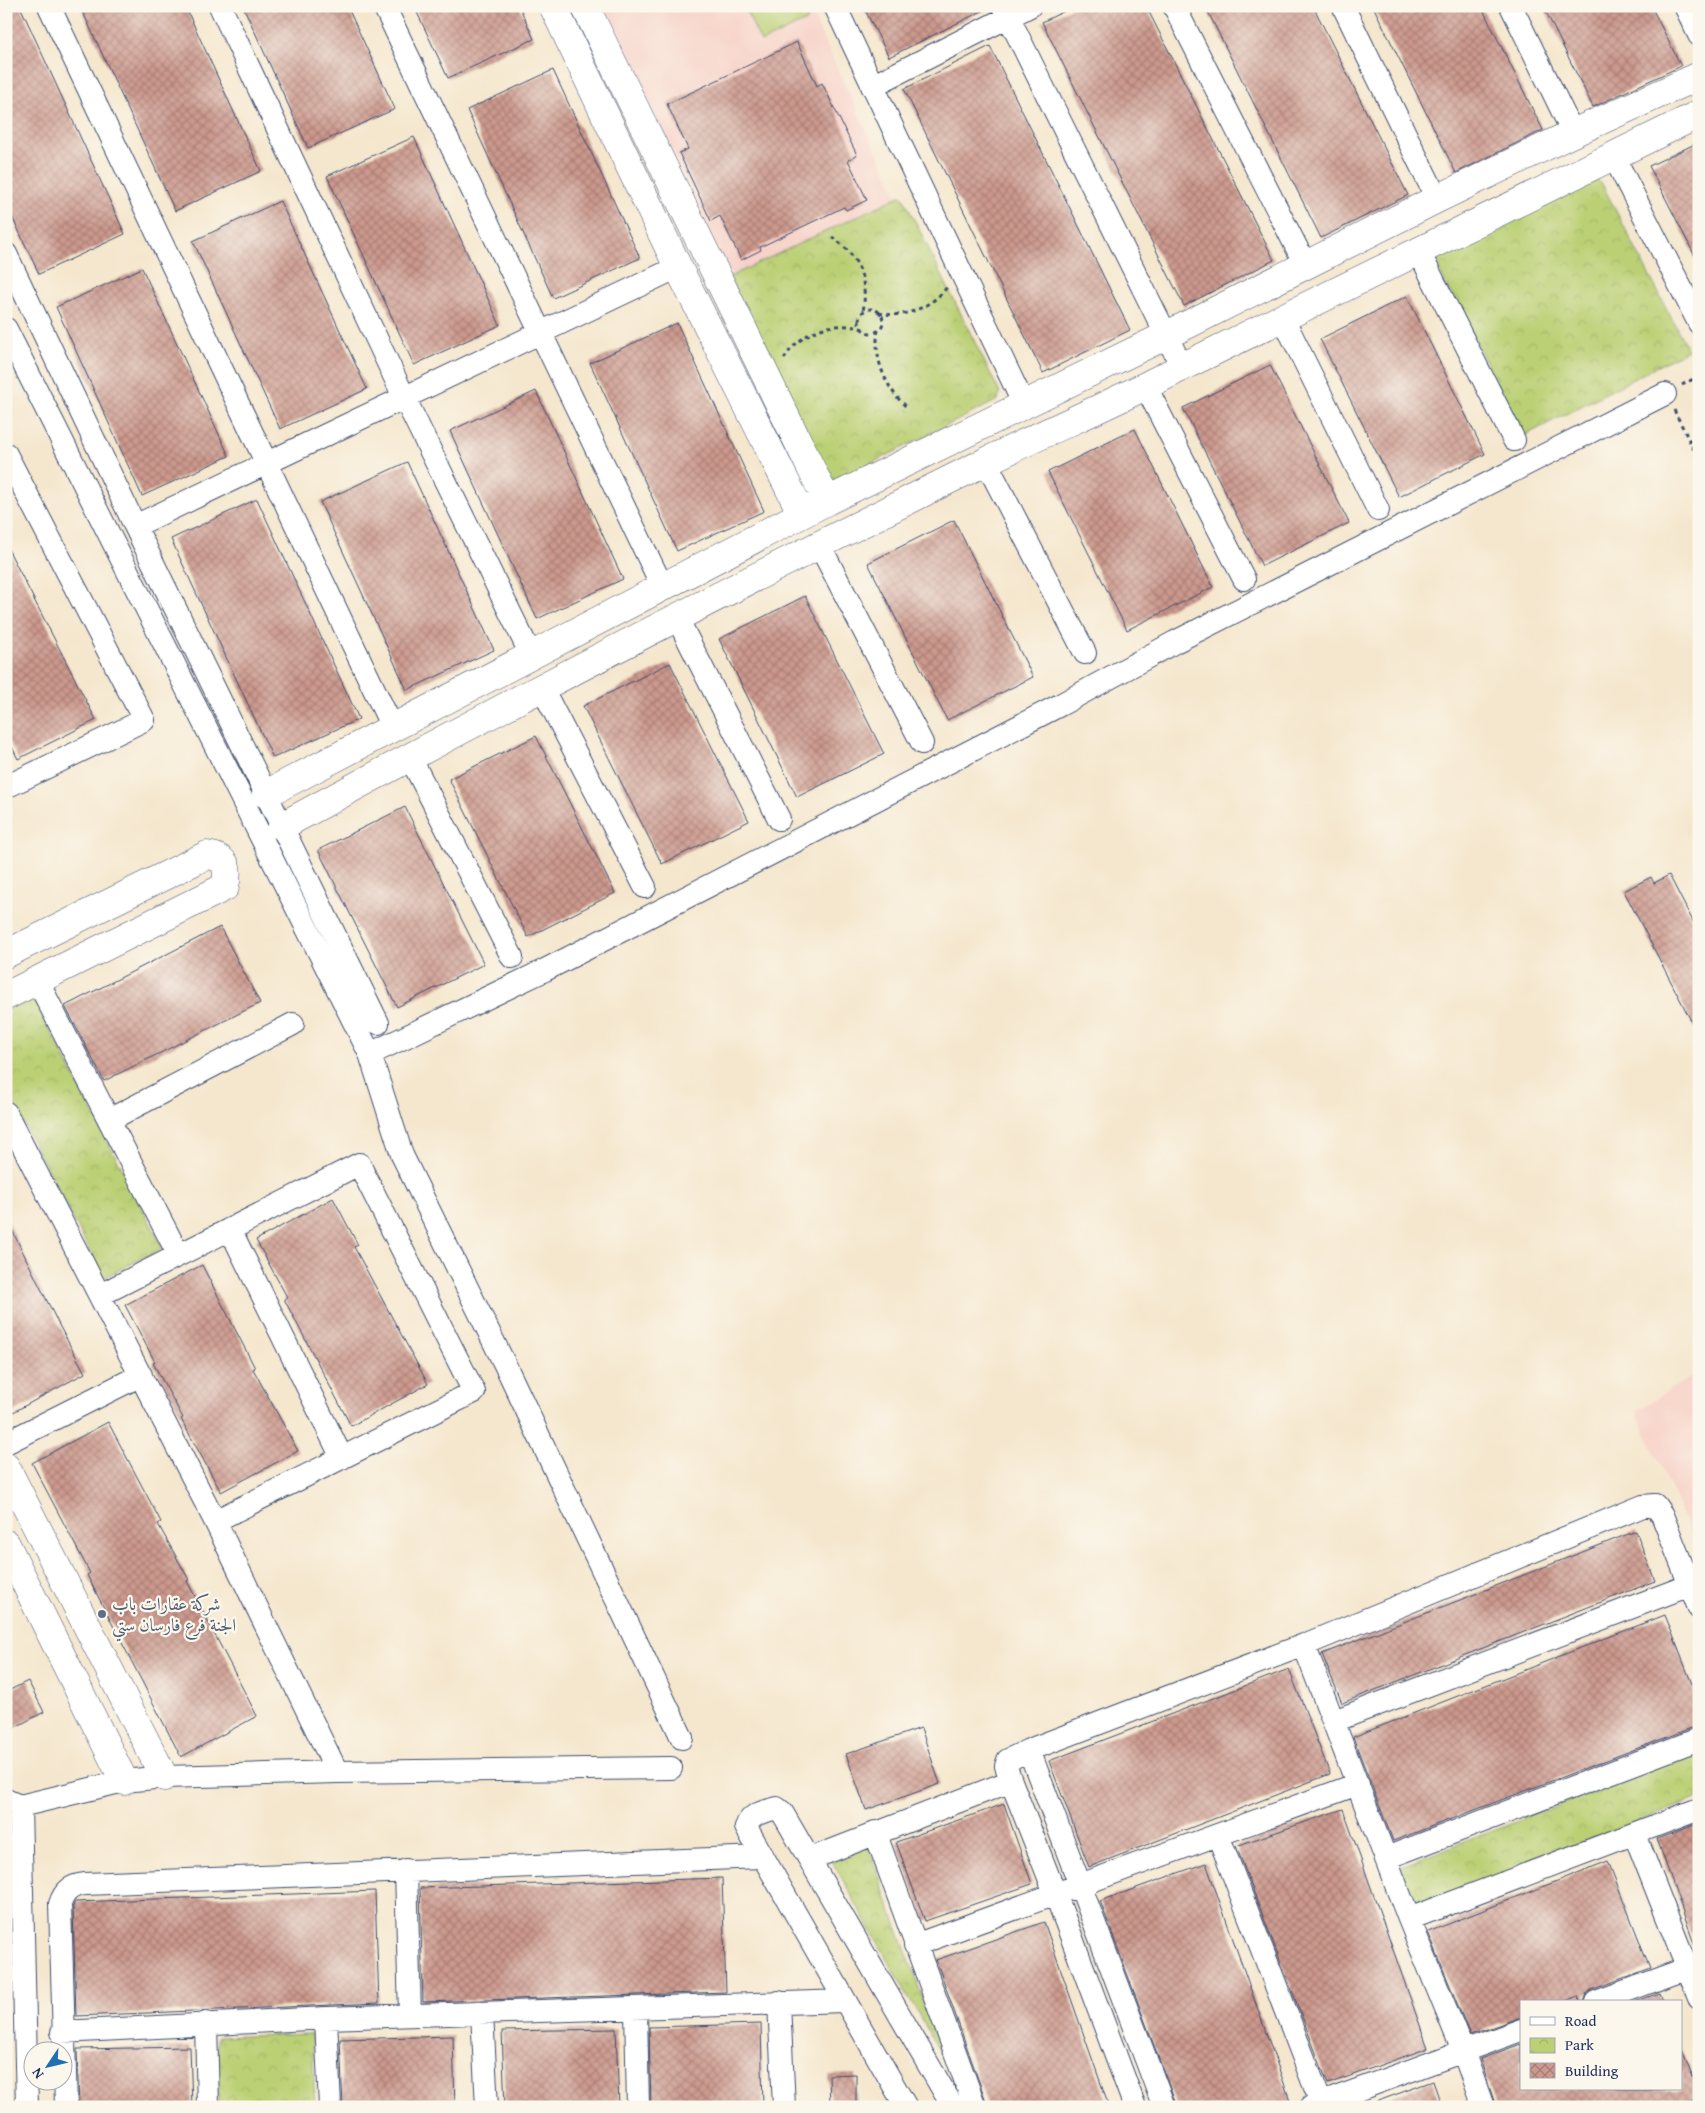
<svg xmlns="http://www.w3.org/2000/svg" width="1705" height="2113" viewBox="0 0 1705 2113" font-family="'Gentium Book Plus',Amiri,serif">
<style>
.built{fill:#f7d1c7}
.park{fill:url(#park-crowns);stroke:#6b8069}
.pitch{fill:#bbd074;stroke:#6b8069}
.building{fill:url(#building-cross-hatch)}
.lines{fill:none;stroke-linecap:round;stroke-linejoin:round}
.minor-casing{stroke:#3c4b6f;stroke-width:24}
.tertiary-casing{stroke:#3c4b6f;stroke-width:29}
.path{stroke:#3c4b6f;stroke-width:3;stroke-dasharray:4 4;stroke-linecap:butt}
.minor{stroke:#fff;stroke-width:22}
.tertiary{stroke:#fff;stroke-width:28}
.service-dot{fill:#5c6f8a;stroke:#fbf7ec;stroke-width:2}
.labels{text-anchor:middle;stroke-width:4.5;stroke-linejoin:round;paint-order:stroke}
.service-label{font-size:18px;fill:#4e5e75;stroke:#fbf7ec;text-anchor:start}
</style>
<defs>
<pattern id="park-crowns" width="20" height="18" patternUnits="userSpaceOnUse" patternTransform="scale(1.25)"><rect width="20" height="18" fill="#bbd074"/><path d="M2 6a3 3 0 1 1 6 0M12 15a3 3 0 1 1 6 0" fill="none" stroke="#a0b367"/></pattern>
<pattern id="building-cross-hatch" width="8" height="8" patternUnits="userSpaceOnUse" patternTransform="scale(1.25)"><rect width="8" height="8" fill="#cd998d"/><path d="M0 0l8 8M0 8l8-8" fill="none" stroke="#a67d76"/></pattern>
</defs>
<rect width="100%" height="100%" fill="#fbf7ec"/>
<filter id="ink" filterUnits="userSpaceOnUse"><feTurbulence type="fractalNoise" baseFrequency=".02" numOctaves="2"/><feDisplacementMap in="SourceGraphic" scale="10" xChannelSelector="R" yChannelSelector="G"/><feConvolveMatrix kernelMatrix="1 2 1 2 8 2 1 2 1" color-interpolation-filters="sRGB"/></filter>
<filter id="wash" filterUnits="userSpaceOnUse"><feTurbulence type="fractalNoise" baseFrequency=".0096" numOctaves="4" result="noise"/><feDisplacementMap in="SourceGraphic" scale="20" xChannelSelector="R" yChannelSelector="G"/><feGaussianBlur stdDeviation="1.12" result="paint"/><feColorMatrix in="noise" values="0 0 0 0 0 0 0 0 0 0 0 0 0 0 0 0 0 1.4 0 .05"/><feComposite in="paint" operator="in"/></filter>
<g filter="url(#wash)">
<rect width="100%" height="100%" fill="#f5e7ce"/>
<path class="built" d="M 610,6 L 808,6 L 898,197 L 731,276 L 604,9 Z
M 1699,1372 L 1699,1552 L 1636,1411 Z"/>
<path class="park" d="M 1597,179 L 1602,184 L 1688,350 L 1524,436 L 1438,268 L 1437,258 L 1440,255 Z
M 902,195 L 1000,393 L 998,400 L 836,481 L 832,481 L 729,277 Z
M 33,997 L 163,1248 L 107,1276 L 103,1276 L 6,1090 L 6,1009 Z
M 1699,1751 L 1699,1798 L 1415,1908 L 1399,1867 Z
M 868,1846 L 946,2063 L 832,1861 Z
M 312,2034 L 315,2107 L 219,2107 L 217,2037 Z"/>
<path class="pitch" d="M 744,6 L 801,6 L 808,20 L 761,42 Z"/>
<g id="blocks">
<path class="building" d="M 6,6 L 20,6 L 125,234 L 39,274 L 6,204 Z
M 80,6 L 185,6 L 261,171 L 175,211 Z
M 243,6 L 347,6 L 395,109 L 308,148 Z
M 414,6 L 519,6 L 534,39 L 448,78 Z
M 863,6 L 990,6 L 990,7 L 889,57 Z
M 1075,6 L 1146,6 L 1274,260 L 1184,306 L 1042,22 Z
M 1205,6 L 1313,6 L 1408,195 L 1321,238 Z
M 1373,6 L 1481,6 L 1543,130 L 1456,173 Z
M 1543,6 L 1651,6 L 1681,66 L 1593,107 Z
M 797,42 L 817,86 L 822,83 L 857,155 L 848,160 L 867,200 L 846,210 L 844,207 L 760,247 L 761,250 L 741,260 L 720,216 L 711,221 L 679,153 L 688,149 L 667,104 Z
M 990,46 L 1130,330 L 1043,373 L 904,89 Z
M 553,70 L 640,258 L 553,298 L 467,110 Z
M 414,137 L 500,325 L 414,365 L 327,176 Z
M 1699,142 L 1699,264 L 1649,166 Z
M 280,201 L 367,389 L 280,429 L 193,241 Z
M 142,268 L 229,456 L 142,496 L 56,307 Z
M 1407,296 L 1485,454 L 1399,497 L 1320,339 Z
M 677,323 L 764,511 L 677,551 L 590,363 Z
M 1270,365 L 1349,523 L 1262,566 L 1183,408 Z
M 536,391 L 623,579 L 537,619 L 450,431 Z
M 1135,429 L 1213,587 L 1127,630 L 1048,472 Z
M 407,462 L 494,650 L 407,690 L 320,502 Z
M 257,499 L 359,719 L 273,758 L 171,539 Z
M 954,520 L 1033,677 L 947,720 L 868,563 Z
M 6,545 L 96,720 L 18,759 L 6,735 Z
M 805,596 L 884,754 L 797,797 L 719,639 Z
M 670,663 L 749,821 L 662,864 L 583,706 Z
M 536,736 L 615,893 L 528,937 L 449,779 Z
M 405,807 L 484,964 L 397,1007 L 318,850 Z
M 1669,875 L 1699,933 L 1699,1036 L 1624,891 L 1651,877 L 1654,883 Z
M 220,927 L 260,1003 L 104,1081 L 65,1006 Z
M 333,1198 L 358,1245 L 354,1247 L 428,1384 L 351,1426 L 284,1299 L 287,1297 L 256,1240 Z
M 6,1218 L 60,1327 L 85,1373 L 6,1416 Z
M 202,1265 L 255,1368 L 253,1369 L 298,1451 L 221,1492 L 181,1419 L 183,1418 L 153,1363 L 155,1362 L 125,1305 Z
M 108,1422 L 161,1522 L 158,1524 L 189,1580 L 187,1581 L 257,1716 L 181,1757 L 87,1575 L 90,1573 L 32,1463 Z
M 1636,1531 L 1655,1581 L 1342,1703 L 1322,1654 Z
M 1665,1615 L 1699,1702 L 1699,1725 L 1393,1841 L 1353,1737 Z
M 1289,1669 L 1330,1774 L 1089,1867 L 1049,1761 Z
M 28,1681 L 44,1712 L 6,1732 L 6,1692 Z
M 921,1728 L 940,1784 L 866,1810 L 846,1754 Z
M 1004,1804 L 1032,1884 L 925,1921 L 896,1842 Z
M 1343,1809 L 1428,2048 L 1328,2084 L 1236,1846 Z
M 1699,1823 L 1699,1950 L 1697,1951 L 1657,1839 Z
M 1608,1861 L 1650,1968 L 1591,1990 L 1586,1994 L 1583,2002 L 1579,2002 L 1578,1996 L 1563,2002 L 1521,2002 L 1521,2017 L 1470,2035 L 1428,1932 Z
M 1206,1863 L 1291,2103 L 1280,2107 L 1177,2107 L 1100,1901 Z
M 722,1878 L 726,1992 L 423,2002 L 420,1888 Z
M 375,1891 L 379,2003 L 76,2016 L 73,1906 L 75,1902 Z
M 1044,1922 L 1100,2081 L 1109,2107 L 988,2107 L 952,2005 L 936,1960 Z
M 1659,1993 L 1663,2002 L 1635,2002 Z
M 761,2024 L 763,2107 L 651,2107 L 649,2027 Z
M 616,2029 L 619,2107 L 505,2107 L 502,2031 Z
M 453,2036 L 455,2107 L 343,2107 L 340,2039 Z
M 1521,2044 L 1521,2089 L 1681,2089 L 1682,2048 L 1699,2090 L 1699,2100 L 1682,2107 L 1496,2107 L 1480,2059 Z
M 190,2047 L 192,2107 L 79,2107 L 77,2049 Z
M 856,2074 L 856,2107 L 830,2107 L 829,2075 Z
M 1433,2081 L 1442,2107 L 1367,2107 L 1367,2105 Z"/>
</g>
</g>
<g filter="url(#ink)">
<use href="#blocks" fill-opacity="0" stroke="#3c4b6f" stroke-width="1"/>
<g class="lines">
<defs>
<path id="minor" d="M 49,6 L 392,727
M 220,6 L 404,397 L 531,655
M 384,6 L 662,586
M 835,6 L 1024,405
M 1003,6 L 1182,367
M 1174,6 L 1306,266
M 1343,6 L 1437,199
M 1511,6 L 1573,133
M 1685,6 L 1699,35
M 872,86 L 1030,6
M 1613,155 L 1699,323
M 1418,250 L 1514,440
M 6,254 L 135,526 L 378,1023
M 1283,318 L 1378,510
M 6,329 L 370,1054 L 402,1155 L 510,1375 L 682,1738
M 1146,387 L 1244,579
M 6,454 L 144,720 L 6,787
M 986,462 L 1085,653
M 135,526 L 678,267
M 820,546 L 922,743
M 677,618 L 779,819
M 542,688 L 645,887
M 410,757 L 512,957
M 37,980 L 178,1254
M 370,1054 L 545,970 L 1060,705 L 1175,642 L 1665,394
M 6,1113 L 215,1521 L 337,1772
M 109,1120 L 293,1024
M 230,1229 L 342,1458
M 100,1295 L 359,1164 L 474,1392 L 215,1521
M 6,1443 L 141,1375
M 1304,1645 L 1409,1919 L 1463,2051 L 1483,2107
M 1334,1721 L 1690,1585
M 1029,1750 L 1164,2107
M 6,1800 L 20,1806 L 124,1781 L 164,1777 L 337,1772 L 671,1768
M 20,1806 L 27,2107
M 875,1832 L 975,2107
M 1218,1835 L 1321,2103
M 1635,1835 L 1699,1998
M 1386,1858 L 1699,1739
M 810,1859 L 1011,1781
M 406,1870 L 410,2015
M 1409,1919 L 1699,1809
M 915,1945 L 1358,1784
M 779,2002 L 784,2107
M 1596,2002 L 1699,1964
M 636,2009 L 638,2107
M 482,2013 L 487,2107
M 326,2018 L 330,2107
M 206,2023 L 208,2107
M 62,2032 L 326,2018 L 844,2001
M 66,2107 L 60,1904 C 64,1891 72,1885 85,1884 L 761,1857
M 906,2107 L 746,1827 C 751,1813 763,1812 777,1808 L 782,1812 L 953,2107
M 1135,2107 L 1055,1893 L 1011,1781 L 1006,1766 L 1008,1760 L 1029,1750 L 1304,1645 L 1643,1506 L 1655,1505 L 1662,1515 L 1699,1608
M 1311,2107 L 1521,2030"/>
<path id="tertiary" d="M 553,6 L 678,267 L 802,514
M 585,6 L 827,501
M 266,794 L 827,501 L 1167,335 L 1437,199 L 1573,133 L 1699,76
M 282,826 C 514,700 749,579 985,462 C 1051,429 1118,402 1182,367 L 1699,114
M 6,954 L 207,855 C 228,858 229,868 225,887 L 6,996
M 6,1467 L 164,1777
M 6,1544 L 124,1781"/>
</defs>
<use href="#minor" class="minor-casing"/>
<use href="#tertiary" class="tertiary-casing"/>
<path class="path" d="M 832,237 C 859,255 868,281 863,312
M859 321a12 12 0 1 1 24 0a12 12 0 1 1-24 0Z
M 879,313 C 904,319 932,307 947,287
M 878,330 C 873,358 886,390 908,408
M 784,359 C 800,332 832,319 863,329
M 1682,385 L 1699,376
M 1674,410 L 1699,460"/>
<use href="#minor" class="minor"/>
<use href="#tertiary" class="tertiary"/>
</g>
</g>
<circle class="service-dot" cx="102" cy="1614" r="5"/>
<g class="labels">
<g class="service-label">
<text x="112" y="1610">شرکة عقارات باب<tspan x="112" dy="21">الجنة فرع فارسان ستي</tspan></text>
</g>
</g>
<rect width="1705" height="2113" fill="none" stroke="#fbf7ec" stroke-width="25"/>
<rect x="1520" y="2000" width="162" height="90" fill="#fbf7ec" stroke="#a1a7b3"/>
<rect x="1530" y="2017" width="25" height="8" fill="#ffffff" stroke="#a1a7b3"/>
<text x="1565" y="2026" font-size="15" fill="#1b2f5e">Road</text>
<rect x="1530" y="2038" width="25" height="15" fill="url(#park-crowns)" stroke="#a1a7b3"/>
<text x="1565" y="2050" font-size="15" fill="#1b2f5e">Park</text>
<rect x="1530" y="2063" width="25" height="15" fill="url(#building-cross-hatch)" stroke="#a1a7b3"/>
<text x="1565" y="2076" font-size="15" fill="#1b2f5e">Building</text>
<g transform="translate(48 2066) rotate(235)"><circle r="24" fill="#fbf7ec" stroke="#a1a7b3"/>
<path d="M0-4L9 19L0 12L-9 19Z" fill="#1f6fb2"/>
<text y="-8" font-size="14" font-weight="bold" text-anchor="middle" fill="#1b2f5e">N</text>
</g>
</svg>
